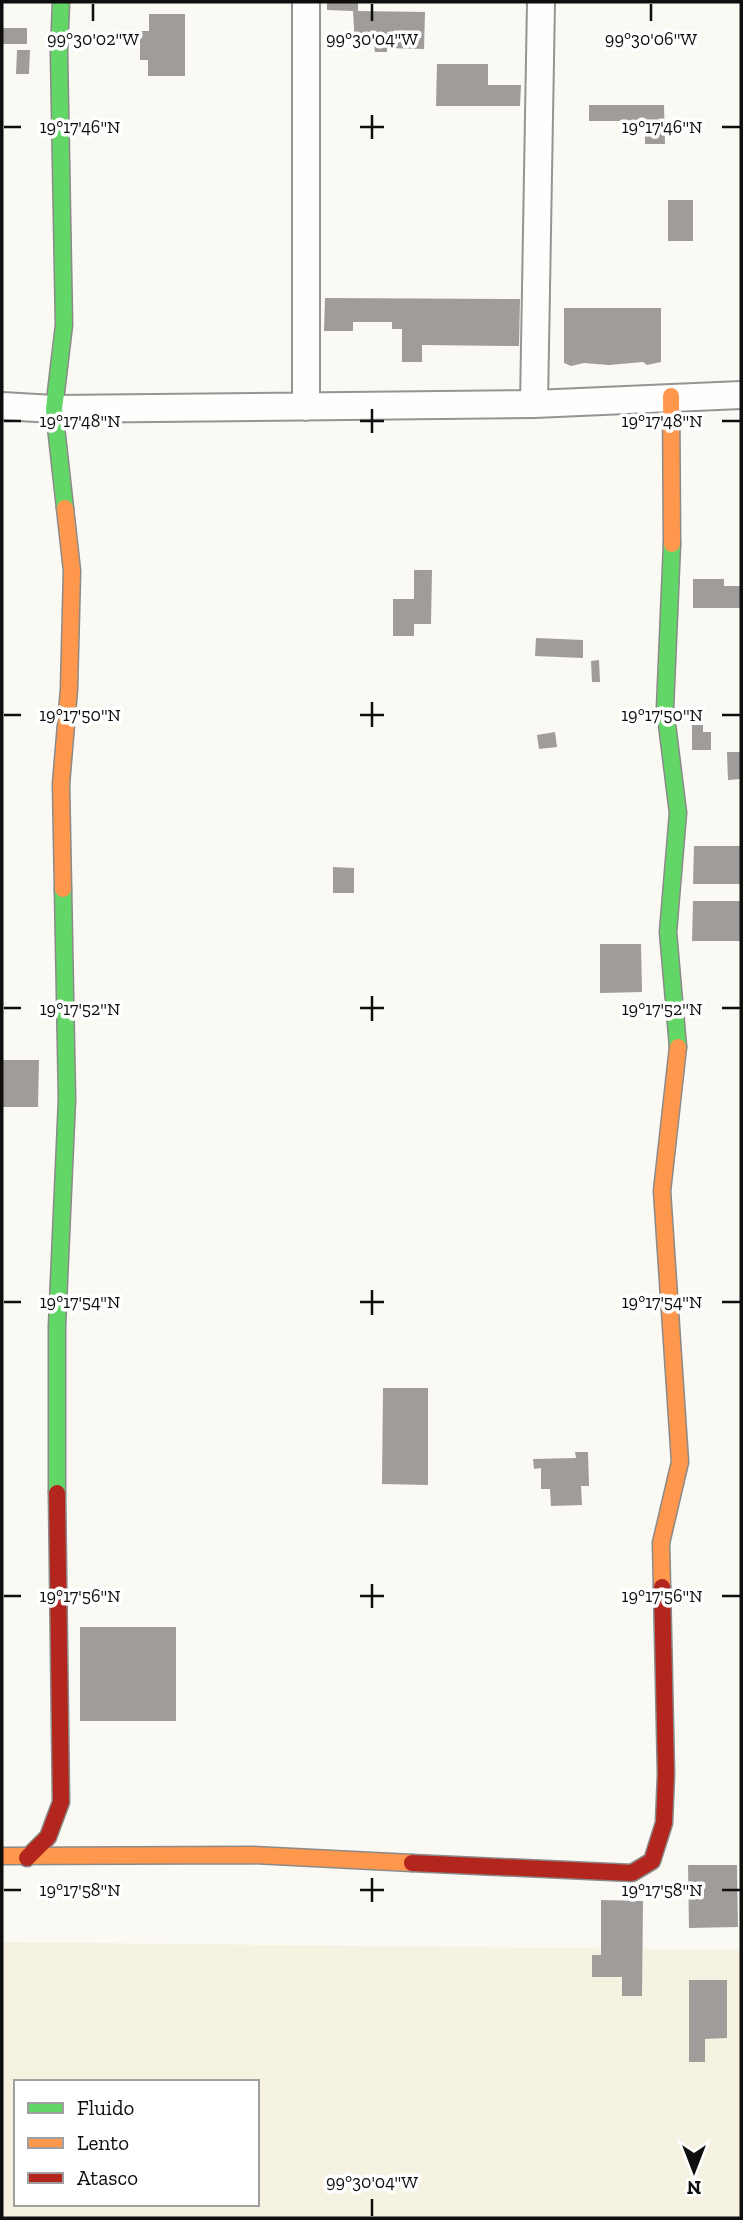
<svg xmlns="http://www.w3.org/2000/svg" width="743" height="2220" viewBox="0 0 743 2220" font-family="'Zilla Slab',serif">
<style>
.farmland{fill:#f6f2e2;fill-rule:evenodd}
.building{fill:#9f9c99}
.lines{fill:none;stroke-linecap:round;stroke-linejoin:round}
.street-casing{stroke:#959492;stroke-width:30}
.fast-casing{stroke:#8b8a88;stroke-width:19}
.slow-casing{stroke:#8b8a88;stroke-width:19}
.jam-casing{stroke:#8b8a88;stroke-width:19}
.street{stroke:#fefefd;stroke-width:26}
.fast{stroke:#63d668;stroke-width:16}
.slow{stroke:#ff974d;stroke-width:16}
.jam{stroke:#b3261e;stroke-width:16}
.ticks{fill:none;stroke:#0e0e0e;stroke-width:2.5}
.ticks-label{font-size:18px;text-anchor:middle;fill:#0e0e0e;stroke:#fff;stroke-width:7;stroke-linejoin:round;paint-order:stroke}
</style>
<rect width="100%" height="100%" fill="#fbf9f4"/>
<path class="farmland" d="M 2,1942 L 741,1950 L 741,2218 L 2,2218 ZM 16,2082 L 257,2082 L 257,2204 L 16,2204 Z"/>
<path class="building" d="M 327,2 L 358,2 L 358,11 L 425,12 L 424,49 L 387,48 L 387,52 L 375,52 L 374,45 L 355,44 L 353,11 L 327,10 Z
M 149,14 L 185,14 L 185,76 L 148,76 L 148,60 L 140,60 L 140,31 L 149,31 Z
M 2,28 L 27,28 L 27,44 L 2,44 Z
M 17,50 L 30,50 L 29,74 L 16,74 Z
M 437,64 L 488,64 L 488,85 L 521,85 L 520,106 L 436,106 Z
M 589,105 L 664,105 L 665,144 L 645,144 L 645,121 L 589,121 Z
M 668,200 L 693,200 L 693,241 L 668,241 Z
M 325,298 L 520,299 L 519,346 L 422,345 L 422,362 L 402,362 L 402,329 L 392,329 L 392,322 L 353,322 L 353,331 L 324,331 Z
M 564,308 L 661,308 L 661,362 L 647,365 L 643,362 L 609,365 L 584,363 L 571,366 L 564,363 Z
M 414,570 L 432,570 L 431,624 L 414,624 L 414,636 L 393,636 L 393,599 L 414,599 Z
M 693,579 L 724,579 L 724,586 L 740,586 L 740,608 L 693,608 Z
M 536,638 L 583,640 L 583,658 L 535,656 Z
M 599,660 L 600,682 L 592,682 L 591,661 Z
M 692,725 L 703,725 L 703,732 L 711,732 L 711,750 L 692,750 Z
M 555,732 L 557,747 L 539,749 L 537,735 Z
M 727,752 L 741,752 L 741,779 L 728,780 Z
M 694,846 L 741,846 L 741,884 L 693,884 Z
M 333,867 L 354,868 L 354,893 L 333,893 Z
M 693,901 L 741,901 L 741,941 L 692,941 Z
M 600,944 L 641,944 L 642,992 L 600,993 Z
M 2,1060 L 39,1060 L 38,1107 L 2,1107 Z
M 383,1388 L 428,1388 L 428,1485 L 382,1484 Z
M 575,1452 L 588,1452 L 589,1486 L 581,1486 L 582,1505 L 551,1506 L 550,1489 L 541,1489 L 541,1468 L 534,1469 L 533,1459 L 576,1458 Z
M 80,1627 L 176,1627 L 176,1721 L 80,1721 Z
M 688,1865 L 737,1865 L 738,1927 L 689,1928 Z
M 601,1900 L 643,1901 L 642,1996 L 622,1996 L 622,1977 L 592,1977 L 592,1955 L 601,1955 Z
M 689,1980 L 727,1980 L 727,2038 L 705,2039 L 705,2062 L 689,2062 Z"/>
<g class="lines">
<defs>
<path id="street" d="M 306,2 L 306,407
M 534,404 L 541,2
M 2,406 L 54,409 L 534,404 L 741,395"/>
<path id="fast" d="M 61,2 L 59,53 L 64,325 L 54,409 L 65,508
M 672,544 L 665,708 L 678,813 L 668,932 L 678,1047
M 57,1493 L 57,1326 L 67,1099 L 63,889"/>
<path id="slow" d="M 671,396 L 672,544
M 63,889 L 61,784 L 69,689 L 72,571 L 65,508
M 662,1587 L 661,1543 L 680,1462 L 662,1191 L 678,1047
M 2,1856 L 253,1855 L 412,1863"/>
<path id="jam" d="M 27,1858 L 48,1837 L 61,1802 L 57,1493
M 412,1863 L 632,1873 L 652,1861 L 664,1823 L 666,1774 L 662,1587"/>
</defs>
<use href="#street" class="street-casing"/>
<use href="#fast" class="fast-casing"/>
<use href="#slow" class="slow-casing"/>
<use href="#jam" class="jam-casing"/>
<use href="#street" class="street"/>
<use href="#fast" class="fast"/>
<use href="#slow" class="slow"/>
<use href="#jam" class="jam"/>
</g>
<path class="ticks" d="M 93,4 L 93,21M 372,4 L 372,21M 651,4 L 651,21M 372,115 L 372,139M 4,127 L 21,127M 360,127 L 384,127M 722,127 L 740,127M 372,409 L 372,433M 4,421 L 21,421M 360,421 L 384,421M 722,421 L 740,421M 372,702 L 372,727M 4,715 L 21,715M 360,715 L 384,715M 722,715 L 740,715M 372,996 L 372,1021M 4,1008 L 21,1008M 360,1008 L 384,1008M 722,1008 L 740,1008M 372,1290 L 372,1315M 4,1302 L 21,1302M 360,1302 L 384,1302M 722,1302 L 740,1302M 372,1584 L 372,1608M 4,1596 L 21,1596M 360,1596 L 384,1596M 722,1596 L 740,1596M 372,1878 L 372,1902M 4,1890 L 21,1890M 360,1890 L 384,1890M 722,1890 L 740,1890M 372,2199 L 372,2216"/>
<g class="ticks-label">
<text x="93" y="45">99°30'02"W</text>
<text x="372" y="45">99°30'04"W</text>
<text x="651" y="45">99°30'06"W</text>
<text x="662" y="133">19°17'46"N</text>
<text x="80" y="133">19°17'46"N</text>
<text x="662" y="427">19°17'48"N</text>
<text x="80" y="427">19°17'48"N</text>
<text x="662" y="721">19°17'50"N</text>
<text x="80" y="721">19°17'50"N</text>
<text x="662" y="1015">19°17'52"N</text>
<text x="80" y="1015">19°17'52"N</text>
<text x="80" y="1308">19°17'54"N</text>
<text x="662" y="1308">19°17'54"N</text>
<text x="662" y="1602">19°17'56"N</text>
<text x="80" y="1602">19°17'56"N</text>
<text x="80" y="1896">19°17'58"N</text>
<text x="662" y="1896">19°17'58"N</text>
<text x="372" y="2188">99°30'04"W</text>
</g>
<rect width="743" height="2220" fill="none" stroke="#0e0e0e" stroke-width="7"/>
<rect x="14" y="2080" width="245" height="126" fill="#ffffff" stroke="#9f9f9f" stroke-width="2"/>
<rect x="28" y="2103" width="35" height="10" fill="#63d668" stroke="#9f9f9f" stroke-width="2"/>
<text x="77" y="2115" font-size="21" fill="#0e0e0e">Fluido</text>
<rect x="28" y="2138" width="35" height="10" fill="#ff974d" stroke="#9f9f9f" stroke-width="2"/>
<text x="77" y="2150" font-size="21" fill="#0e0e0e">Lento</text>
<rect x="28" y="2173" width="35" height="10" fill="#b3261e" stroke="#9f9f9f" stroke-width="2"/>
<text x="77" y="2185" font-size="21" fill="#0e0e0e">Atasco</text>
<g transform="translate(694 2171) rotate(180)" stroke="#ffffff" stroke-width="5" paint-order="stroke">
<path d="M0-5L12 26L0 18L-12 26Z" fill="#0e0e0e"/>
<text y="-10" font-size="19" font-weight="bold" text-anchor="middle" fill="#0e0e0e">N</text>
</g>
</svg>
